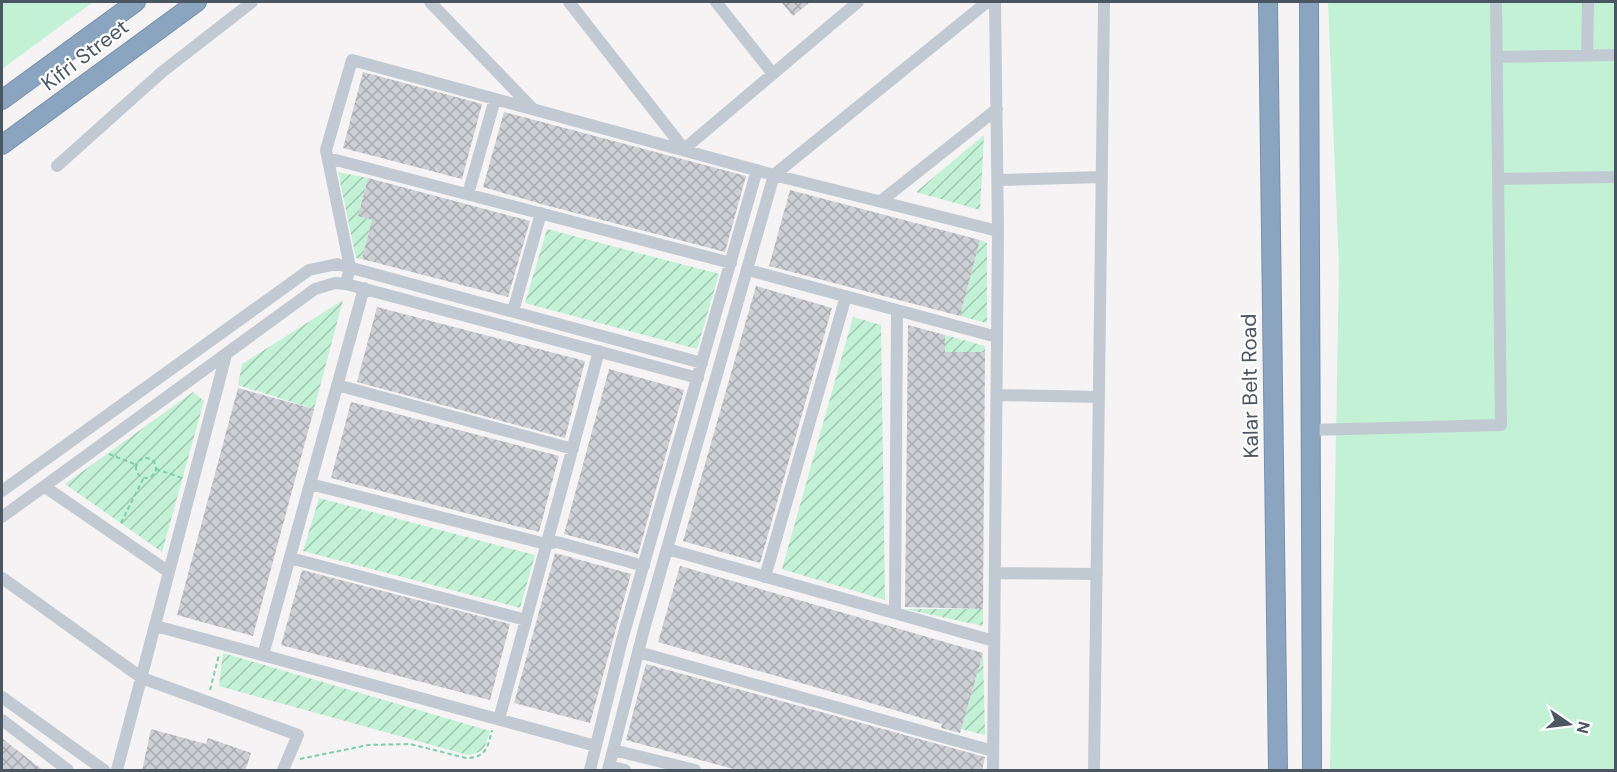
<svg xmlns="http://www.w3.org/2000/svg" width="1617" height="772" viewBox="0 0 1617 772" font-family="'DM Sans',sans-serif">
<style>
.grass{fill:#c3f1d5}
.garden{fill:url(#garden-furrows)}
.building{fill:url(#building-cross-hatch)}
.lines{fill:none;stroke-linecap:round;stroke-linejoin:round}
.highway-casing{stroke:#7690ad;stroke-width:20}
.path{stroke:#7ad0a6;stroke-width:2;stroke-dasharray:4.5 3;stroke-linecap:butt}
.minor{stroke:#c1cad2;stroke-width:12}
.highway{stroke:#8ba5c1;stroke-width:18}
.labels{text-anchor:middle;stroke-width:4.5;stroke-linejoin:round;paint-order:stroke}
.street-label{font-size:21px;fill:#4a5661;stroke:#fff}
</style>
<defs>
<pattern id="garden-furrows" width="10" height="10" patternUnits="userSpaceOnUse" patternTransform="scale(1.5)"><rect width="10" height="10" fill="#c3f1d5"/><path d="M-1 1l2-2M0 10L10 0M9 11l2-2" fill="none" stroke="#a0c6b0"/></pattern>
<pattern id="building-cross-hatch" width="8" height="8" patternUnits="userSpaceOnUse" patternTransform="scale(1.5)"><rect width="8" height="8" fill="#cdcfd5"/><path d="M0 0l8 8M0 8l8-8" fill="none" stroke="#a8abb0"/></pattern>
</defs>
<rect width="100%" height="100%" fill="#f5f3f3"/>
<path class="grass" d="M 2,2 L 93,2 L 2,69 Z
M 1328,2 L 1615,2 L 1615,770 L 1330,770 L 1339,267 Z"/>
<path class="garden" d="M 984,135 L 980,210 L 916,192 Z
M 338,172 L 368,178 L 358,216 L 372,220 L 362,259 L 356,258 Z
M 547,229 L 719,274 L 697,349 L 525,303 Z
M 980,240 L 987,243 L 987,323 L 960,316 Z
M 343,300 L 314,409 L 238,385 L 242,364 Z
M 853,317 L 881,325 L 885,600 L 782,569 Z
M 945,335 L 985,346 L 985,352 L 945,352 Z
M 193,392 L 204,401 L 162,552 L 65,484 Z
M 319,498 L 535,555 L 520,608 L 303,551 Z
M 905,609 L 983,609 L 983,626 Z
M 223,653 L 490,731 C 485,747 486,752 468,755 L 219,686 Z
M 983,653 L 985,735 L 961,729 Z"/>
<path class="building" d="M 781,2 L 810,2 L 793,16 Z
M 363,72 L 482,104 L 462,179 L 343,148 Z
M 504,112 L 746,176 L 725,252 L 541,204 L 483,187 Z
M 368,178 L 530,221 L 508,297 L 362,259 L 372,220 L 358,216 Z
M 790,190 L 980,240 L 960,316 L 769,266 Z
M 756,286 L 832,308 L 760,563 L 683,541 Z
M 377,307 L 585,361 L 565,438 L 357,382 Z
M 908,325 L 945,335 L 945,352 L 985,352 L 983,609 L 905,607 Z
M 609,369 L 684,390 L 638,554 L 564,534 Z
M 238,388 L 314,409 L 253,636 L 177,615 Z
M 351,402 L 559,456 L 539,532 L 331,478 Z
M 555,553 L 631,574 L 590,723 L 514,703 Z
M 680,566 L 983,653 L 960,733 L 941,728 L 942,724 L 874,704 L 658,642 Z
M 302,570 L 510,624 L 490,700 L 281,645 Z
M 646,664 L 985,757 L 982,771 L 741,771 L 626,740 Z
M 151,729 L 206,744 L 208,738 L 251,753 L 245,771 L 142,771 Z
M 2,738 L 13,747 L 44,771 L 2,771 Z"/>
<g class="lines">
<defs>
<path id="highway" d="M 1268,2 L 1278,770
M 1309,2 L 1312,770
M 2,100 L 136,2
M 2,145 L 197,2"/>
</defs>
<use href="#highway" class="highway-casing"/>
<path class="path" d="M 109,454 L 137,465
M136 468a10 10 0 1 1 20 0a10 10 0 1 1-20 0Z
M 156,469 L 182,478
M 121,523 L 144,477
M 210,690 L 219,655
M 300,759 L 368,745 L 410,744 L 466,758 C 486,758 488,747 492,730"/>
<path class="minor" d="M 430,2 L 531,107
M 569,2 L 684,149 L 858,2
M 716,2 L 773,74
M 1587,55 L 1588,2
M 1497,57 L 1616,55
M 328,158 L 731,263
M 57,166 L 162,72 L 252,2
M 1498,179 L 1616,177
M 998,180 L 1102,177
M 468,194 L 495,99
M 881,201 L 997,109
M 748,270 L 997,337
M 346,284 L 350,267 L 326,150 L 352,60 L 774,175 L 998,231
M 513,311 L 541,213
M 337,385 L 573,449
M 997,395 L 1099,397
M 1310,430 L 1501,425 L 1496,2
M 310,484 L 546,544 L 557,542 L 644,566
M 45,487 L 169,572
M 2,491 L 309,270 L 337,264 L 702,363
M 2,517 L 315,289 L 335,283 L 346,284 L 698,378
M 667,549 L 994,641
M 290,558 L 526,620
M 995,573 L 1097,574
M 765,577 L 846,296
M 2,578 L 142,678 L 298,735 L 283,770
M 895,613 L 897,310
M 156,626 L 596,746
M 638,652 L 993,751
M 263,655 L 364,288
M 2,697 L 104,770
M 499,719 L 599,351
M 2,720 L 68,770
M 613,750 L 695,770
M 609,766 L 625,770
M 117,770 L 226,355
M 590,770 L 622,640 L 757,170
M 608,770 L 644,629 L 774,175 L 987,2
M 993,770 L 998,231 L 995,2
M 1094,770 L 1104,2"/>
<use href="#highway" class="highway"/>
</g>
<g class="labels">
<g class="street-label">
<text transform="translate(85 55) rotate(-37)" y="7">Kifri Street</text>
<text transform="translate(1250 386) rotate(-91)" y="7">Kalar Belt Road</text>
</g>
</g>
<rect width="1617" height="772" fill="none" stroke="#4a5661" stroke-width="6"/>
<g transform="translate(1569 724) rotate(104)" stroke="#ffffff" stroke-width="4.5" paint-order="stroke">
<path d="M0-4.5L10 22L0 15L-10 22Z" fill="#4a5661"/>
<text y="-9" font-size="16" font-weight="bold" text-anchor="middle" fill="#4a5661">N</text>
</g>
</svg>
